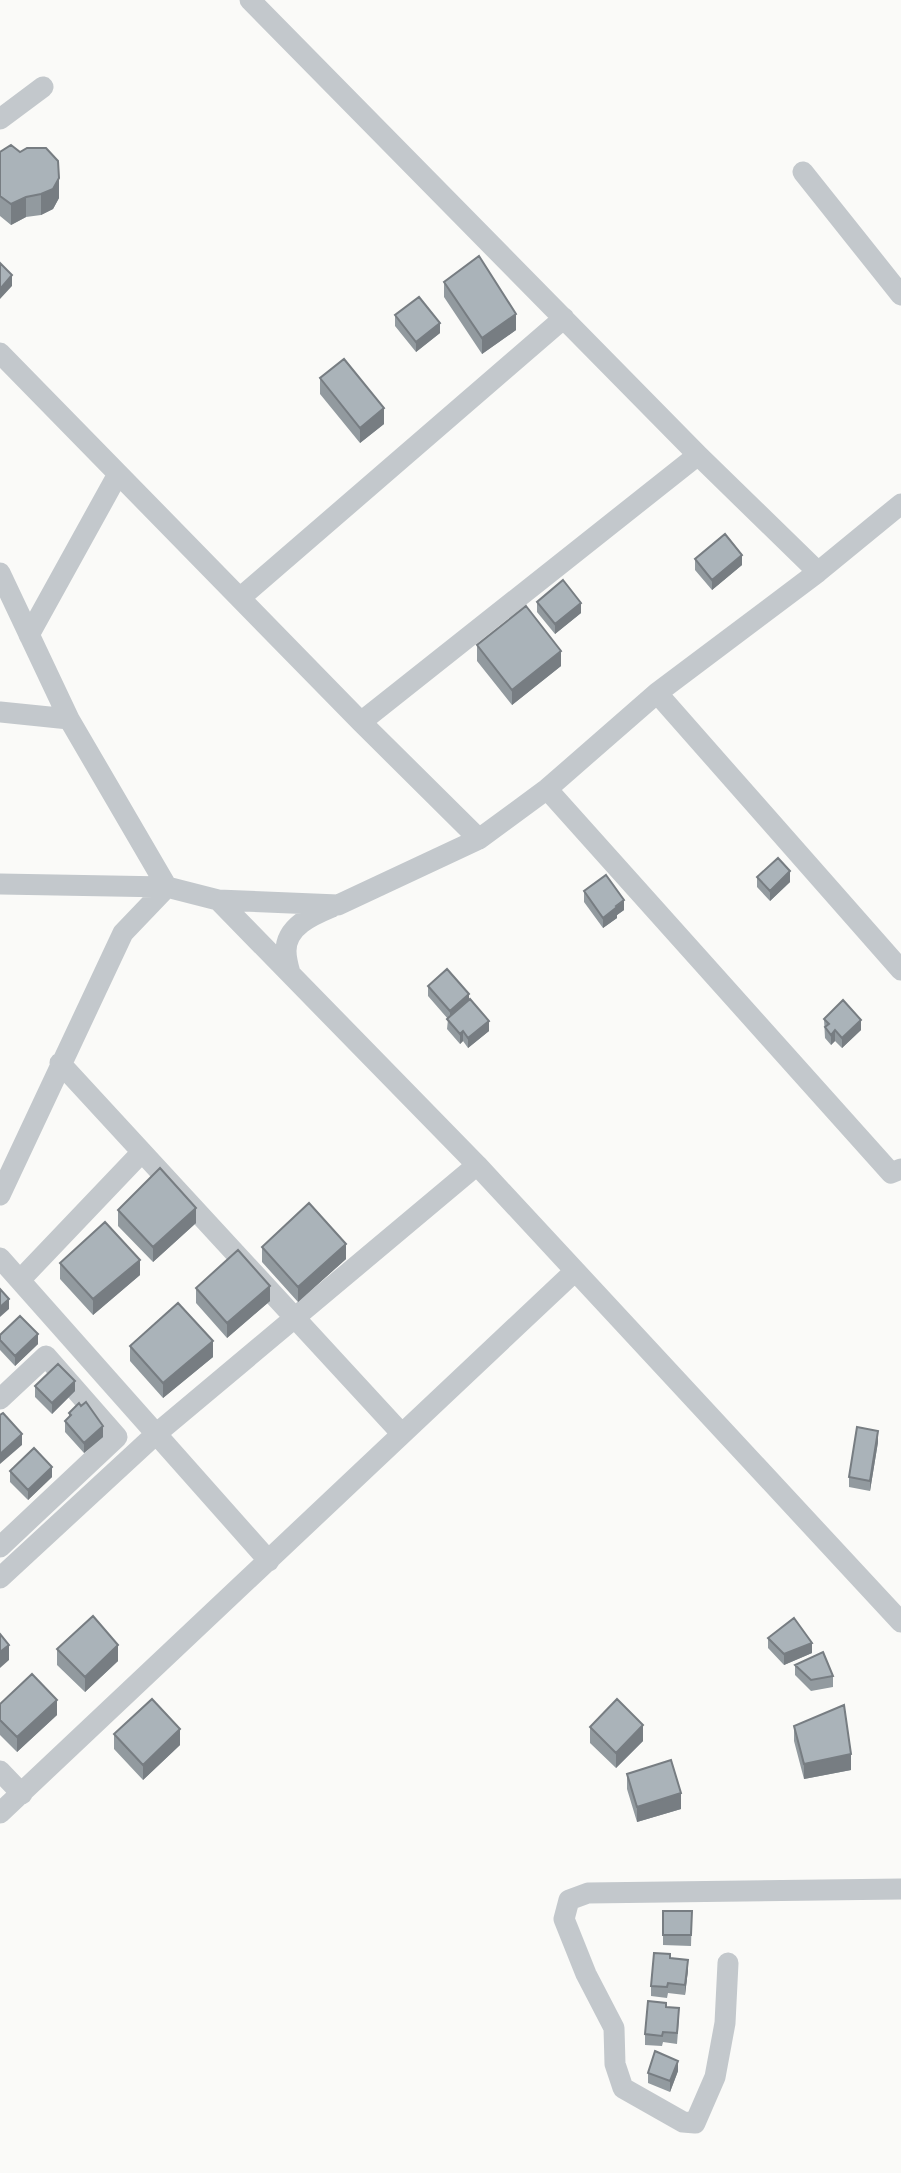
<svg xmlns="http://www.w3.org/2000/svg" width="901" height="2173" viewBox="0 0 901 2173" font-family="'Asap Condensed',sans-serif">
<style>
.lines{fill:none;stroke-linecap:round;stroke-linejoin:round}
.minor{stroke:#c3c8cc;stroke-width:21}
.wall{fill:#929a9f}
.shaded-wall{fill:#777d82}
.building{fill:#aab3b9;stroke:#777d82;stroke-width:2}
</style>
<rect width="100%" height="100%" fill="#fafaf8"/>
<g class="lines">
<path class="minor" d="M 250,0 L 698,455 L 818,572
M 0,119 L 43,87
M 803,172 L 901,295
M 0,353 L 361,722 L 479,839
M 0,573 L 69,719 L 167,887 L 218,900 L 338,905 L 479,839 L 547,789 L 657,693 L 818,572 L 901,504
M 240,598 L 564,318
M 29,635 L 118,474
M 657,693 L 901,970
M 0,712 L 69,719
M 361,722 L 698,455
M 547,789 L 891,1173 L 901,1169
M 0,884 L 167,887
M 218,900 L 477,1165 L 901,1622
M 290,973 C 288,966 286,958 286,951 C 286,926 313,915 332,907
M 60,1063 L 402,1434
M 0,1195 L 123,933 L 167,887
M 0,1258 L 269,1561
M 20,1280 L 142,1152
M 0,1399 L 46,1356 L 117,1437 L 0,1547
M 0,1578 L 156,1434 L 477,1165
M 0,1771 L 22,1794
M 0,1813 L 575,1271
M 728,1963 L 725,2023 L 715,2077 L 695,2123 L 683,2122 L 623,2088 L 615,2064 L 614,2028 L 586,1974 L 564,1919 L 569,1900 L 588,1893 L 901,1889"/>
</g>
<path class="wall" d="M 0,152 L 59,198 L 53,209 L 41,215 L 26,217 L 11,225 L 0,216 Z
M 444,282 L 516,330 L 482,354 L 444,297 Z
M 395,315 L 440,333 L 416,352 L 395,326 Z
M 320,378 L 384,424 L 360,443 L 320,394 Z
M 695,559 L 742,565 L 712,590 L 695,570 Z
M 537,602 L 581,613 L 555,634 L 537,612 Z
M 477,645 L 561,666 L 512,705 L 477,661 Z
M 757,877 L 790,882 L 770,901 L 757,887 Z
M 584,891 L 624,910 L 617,915 L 617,918 L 603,928 L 584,902 Z
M 428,986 L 469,1000 L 489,1031 L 468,1048 L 463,1041 L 460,1044 L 447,1029 L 448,1019 L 428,996 Z
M 824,1019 L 861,1030 L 842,1048 L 835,1041 L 831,1045 L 825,1038 Z
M 118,1210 L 196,1223 L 153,1262 L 118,1226 Z
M 262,1247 L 346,1259 L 298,1302 L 262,1262 Z
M 60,1263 L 140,1275 L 93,1315 L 60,1279 Z
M 196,1288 L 270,1301 L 227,1338 L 196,1303 Z
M 0,1335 L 38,1344 L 15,1366 L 0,1350 Z
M 130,1346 L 213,1357 L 163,1398 L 130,1361 Z
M 35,1386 L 75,1391 L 52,1414 L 35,1397 Z
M 81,1406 L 103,1437 L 84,1453 L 65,1432 L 65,1421 L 69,1418 L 69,1413 Z
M 878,1442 L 870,1491 L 849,1487 L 849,1477 Z
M 10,1471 L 52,1477 L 28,1500 L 10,1482 Z
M 768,1638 L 812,1653 L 784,1665 L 768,1648 Z
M 57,1649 L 118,1661 L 85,1692 L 57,1665 Z
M 795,1665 L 833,1676 L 833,1687 L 811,1691 L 795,1675 Z
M 0,1704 L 57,1715 L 17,1752 L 0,1735 Z
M 794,1726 L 851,1770 L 804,1779 L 794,1741 Z
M 590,1727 L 643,1741 L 616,1768 L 590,1743 Z
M 114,1734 L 180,1745 L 143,1780 L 114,1749 Z
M 627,1774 L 681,1809 L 637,1822 L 627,1789 Z
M 663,1911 L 692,1911 L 691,1946 L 663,1945 Z
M 670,1958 L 688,1970 L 685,1995 L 668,1993 L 667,1998 L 651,1996 L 651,1986 Z
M 666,2007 L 679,2019 L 677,2044 L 663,2042 L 662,2046 L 645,2045 L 645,2034 Z
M 678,2071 L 670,2092 L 648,2083 L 648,2073 Z"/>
<path class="shaded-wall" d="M 59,178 L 59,198 L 53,209 L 41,215 L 41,194 Z
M 26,197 L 26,217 L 11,225 L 11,204 Z
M 12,275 L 12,286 L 0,299 L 0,289 Z
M 516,314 L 516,330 L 482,354 L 482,338 Z
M 440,323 L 440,333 L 416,352 L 416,342 Z
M 384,408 L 384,424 L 360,443 L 360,428 Z
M 742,555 L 742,565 L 712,590 L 712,580 Z
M 581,603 L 581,613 L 555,634 L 555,624 Z
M 561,651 L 561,666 L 512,705 L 512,690 Z
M 790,871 L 790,882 L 770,901 L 770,891 Z
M 624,900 L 624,910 L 617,915 L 617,918 L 603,928 L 603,918 Z
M 469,994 L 469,1005 L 450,1022 L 450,1011 Z
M 861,1020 L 861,1030 L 842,1048 L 842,1038 Z
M 489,1021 L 489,1031 L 468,1048 L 468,1038 Z
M 835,1030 L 835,1041 L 831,1045 L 831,1035 Z
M 463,1031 L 463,1041 L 460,1044 L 460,1034 Z
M 196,1208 L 196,1223 L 153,1262 L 153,1247 Z
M 346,1244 L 346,1259 L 298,1302 L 298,1287 Z
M 140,1260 L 140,1275 L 93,1315 L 93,1299 Z
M 270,1286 L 270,1301 L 227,1338 L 227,1323 Z
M 9,1299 L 9,1309 L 0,1317 L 0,1307 Z
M 38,1334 L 38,1344 L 15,1366 L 15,1356 Z
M 213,1341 L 213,1357 L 163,1398 L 163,1383 Z
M 75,1381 L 75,1391 L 52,1414 L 52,1403 Z
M 103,1426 L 103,1437 L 84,1453 L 84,1443 Z
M 878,1431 L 878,1442 L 870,1491 L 870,1481 Z
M 22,1434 L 22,1445 L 0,1464 L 0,1454 Z
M 52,1467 L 52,1477 L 28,1500 L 28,1490 Z
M 812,1643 L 812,1653 L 784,1665 L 784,1654 Z
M 9,1645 L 9,1660 L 0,1668 L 0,1652 Z
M 118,1645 L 118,1661 L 85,1692 L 85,1677 Z
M 57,1700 L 57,1715 L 17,1752 L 17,1737 Z
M 643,1725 L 643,1741 L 616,1768 L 616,1753 Z
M 180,1729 L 180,1745 L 143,1780 L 143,1765 Z
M 851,1754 L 851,1770 L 804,1779 L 804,1764 Z
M 681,1793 L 681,1809 L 637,1822 L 637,1807 Z
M 688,1960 L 688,1970 L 685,1995 L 685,1985 Z
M 678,2061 L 678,2071 L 670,2092 L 670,2081 Z"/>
<path class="building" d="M 11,145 L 20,152 L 27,148 L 46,148 L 58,161 L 59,178 L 53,189 L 41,194 L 26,197 L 11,204 L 0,196 L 0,152 Z
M 479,256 L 516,314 L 482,338 L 444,282 Z
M 0,263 L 12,275 L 0,289 Z
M 419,297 L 440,323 L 416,342 L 395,315 Z
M 344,359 L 384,408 L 360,428 L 320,378 Z
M 725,534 L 742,555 L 712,580 L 695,559 Z
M 563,580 L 581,603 L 555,624 L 537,602 Z
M 526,606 L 561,651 L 512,690 L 477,645 Z
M 778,858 L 790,871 L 770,891 L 757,877 Z
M 606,875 L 624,900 L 616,906 L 617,907 L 603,918 L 584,891 Z
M 447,969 L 469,994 L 450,1011 L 428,986 Z
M 470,999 L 489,1021 L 468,1038 L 463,1031 L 460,1034 L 447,1019 Z
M 843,1000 L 861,1020 L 842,1038 L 835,1030 L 831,1035 L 825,1027 L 829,1024 L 824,1019 Z
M 160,1168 L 196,1208 L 153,1247 L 118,1210 Z
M 309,1203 L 346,1244 L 298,1287 L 262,1247 Z
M 105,1222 L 140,1260 L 93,1299 L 60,1263 Z
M 238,1250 L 270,1286 L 227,1323 L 196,1288 Z
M 0,1289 L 9,1299 L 0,1307 Z
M 178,1303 L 213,1341 L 163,1383 L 130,1346 Z
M 20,1316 L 38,1334 L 15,1356 L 0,1340 L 0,1335 Z
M 58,1364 L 75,1381 L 52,1403 L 35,1386 Z
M 86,1402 L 103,1426 L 84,1443 L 65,1421 L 71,1415 L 69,1413 L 79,1403 L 81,1406 Z
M 3,1413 L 22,1434 L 0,1454 L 0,1415 Z
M 857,1427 L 878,1431 L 870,1481 L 849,1477 Z
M 34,1448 L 52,1467 L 28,1490 L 10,1471 Z
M 93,1616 L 118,1645 L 85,1677 L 57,1649 Z
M 794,1618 L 812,1643 L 784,1654 L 768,1638 Z
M 0,1634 L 9,1645 L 0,1652 Z
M 823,1652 L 833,1676 L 811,1680 L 795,1665 Z
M 32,1674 L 57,1700 L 17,1737 L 0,1720 L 0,1704 Z
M 152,1699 L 180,1729 L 143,1765 L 114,1734 Z
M 617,1699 L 643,1725 L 616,1753 L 590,1727 Z
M 844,1705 L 851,1754 L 804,1764 L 794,1726 Z
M 671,1760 L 681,1793 L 637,1807 L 627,1774 Z
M 663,1911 L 692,1911 L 691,1935 L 663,1935 Z
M 654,1953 L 670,1954 L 670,1958 L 688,1960 L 685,1985 L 668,1983 L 667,1987 L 651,1986 Z
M 648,2001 L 666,2003 L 666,2007 L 679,2008 L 677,2033 L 663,2032 L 662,2036 L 645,2034 Z
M 655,2051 L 678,2061 L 670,2081 L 648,2073 Z"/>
</svg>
